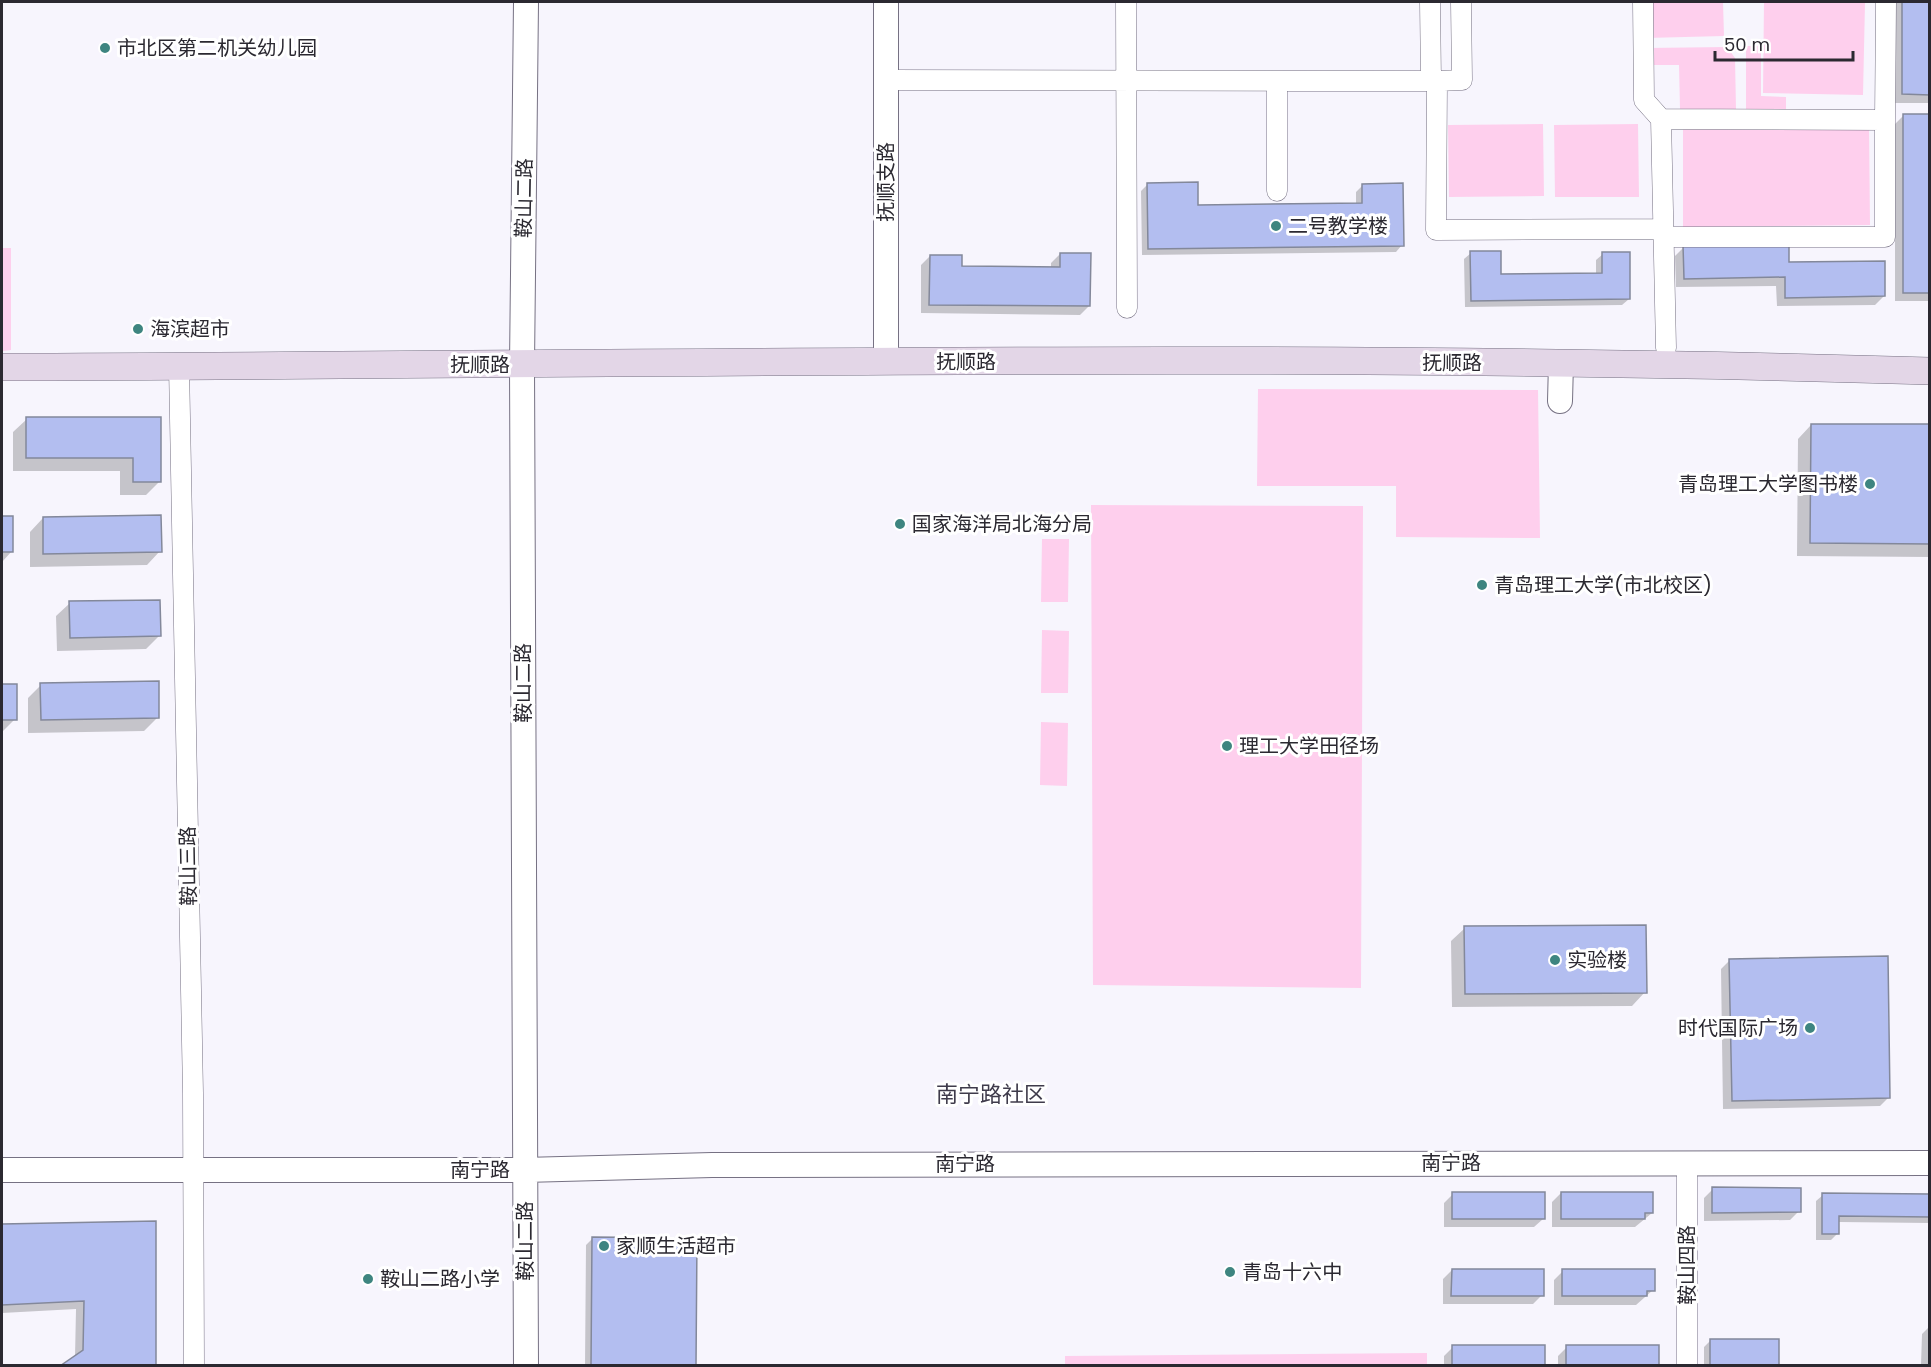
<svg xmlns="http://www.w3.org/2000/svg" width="1931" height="1367" viewBox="0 0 1931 1367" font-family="Poppins,'Noto Sans SC',sans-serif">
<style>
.green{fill:#fecfed}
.shadow{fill:#0003}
.building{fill:#b3bef0;stroke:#83889a;stroke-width:1.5}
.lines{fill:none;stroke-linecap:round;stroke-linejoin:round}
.minor-casing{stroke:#767183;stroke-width:21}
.tertiary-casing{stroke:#767183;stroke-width:26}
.secondary-casing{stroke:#767183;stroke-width:28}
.minor{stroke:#fff;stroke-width:20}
.tertiary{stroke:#fff;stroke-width:24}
.secondary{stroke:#e3d6e7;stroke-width:27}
.poi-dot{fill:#3e8580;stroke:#fff;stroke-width:2}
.labels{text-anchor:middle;stroke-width:6;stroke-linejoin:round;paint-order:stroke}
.poi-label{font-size:20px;fill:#2b2931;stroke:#fff;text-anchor:start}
.street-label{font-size:20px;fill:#2b2931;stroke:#fff}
.quarter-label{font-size:22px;fill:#3f3b4b;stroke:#fff}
</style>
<rect width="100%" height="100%" fill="#f7f5fd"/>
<path class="green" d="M 1646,2 L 1723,2 L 1724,36 L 1646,38 Z
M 1764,2 L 1865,3 L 1863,95 L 1763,93 Z
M 1746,46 L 1761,46 L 1761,96 L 1786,97 L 1786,110 L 1746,110 Z
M 1727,47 L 1735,58 L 1736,109 L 1680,109 L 1679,65 L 1647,65 L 1646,48 Z
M 1543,124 L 1544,196 L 1449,197 L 1448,125 Z
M 1638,124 L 1639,197 L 1555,197 L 1554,125 Z
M 1869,126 L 1870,225 L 1683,227 L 1683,127 Z
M 2,248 L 11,248 L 11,350 L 2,351 Z
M 1258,389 L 1538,390 L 1540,538 L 1396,537 L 1396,486 L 1257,486 Z
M 1091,505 L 1363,506 L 1361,988 L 1093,985 Z
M 1042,539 L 1069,539 L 1068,602 L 1041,602 Z
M 1042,630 L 1069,631 L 1068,693 L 1041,693 Z
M 1041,722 L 1068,723 L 1067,786 L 1040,785 Z
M 1427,1353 L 1427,1366 L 1065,1366 L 1065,1356 Z"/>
<path class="shadow" d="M 1894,2 L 1930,2 L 1930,103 L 1894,103 Z
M 1904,115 L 1930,116 L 1930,301 L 1895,301 L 1895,124 Z
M 1148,184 L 1196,207 L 1356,205 L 1356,192 L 1363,185 L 1402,245 L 1396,252 L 1142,255 L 1141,191 Z
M 1684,247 L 1788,264 L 1884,296 L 1875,305 L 1777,306 L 1776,286 L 1676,287 L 1675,256 Z
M 1471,253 L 1500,275 L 1596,274 L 1596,260 L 1603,254 L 1629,299 L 1622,305 L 1465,307 L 1464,259 Z
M 1060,254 L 1089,306 L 1080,315 L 921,313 L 921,265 L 930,256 L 960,268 L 1051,269 L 1051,263 Z
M 27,419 L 159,419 L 159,482 L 146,495 L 120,495 L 120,471 L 13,471 L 13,432 Z
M 1811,425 L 1930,426 L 1930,557 L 1797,556 L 1798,439 Z
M 2,518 L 11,518 L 12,551 L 2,562 Z
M 43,518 L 160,551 L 147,565 L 30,567 L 30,532 Z
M 70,603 L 159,636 L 146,649 L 57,651 L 56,616 Z
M 15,685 L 15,719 L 2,732 L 2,686 Z
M 41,685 L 158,717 L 144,731 L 28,733 L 28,698 Z
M 1465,928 L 1645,992 L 1632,1006 L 1452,1007 L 1451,941 Z
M 1730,960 L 1889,1097 L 1880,1106 L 1723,1109 L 1721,969 Z
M 1713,1189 L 1799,1211 L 1790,1220 L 1704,1221 L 1704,1198 Z
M 1561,1193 L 1652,1213 L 1635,1227 L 1552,1227 L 1552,1202 Z
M 1453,1194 L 1543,1219 L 1534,1227 L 1444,1227 L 1444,1203 Z
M 1823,1195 L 1930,1196 L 1930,1223 L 1838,1222 L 1837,1234 L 1831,1240 L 1816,1240 L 1816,1201 Z
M 154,1222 L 155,1366 L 75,1357 L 76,1309 L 2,1313 L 2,1226 Z
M 593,1238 L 694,1366 L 585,1366 L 586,1245 Z
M 1452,1270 L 1542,1295 L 1533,1304 L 1443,1304 L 1443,1279 Z
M 1563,1271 L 1653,1290 L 1636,1305 L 1554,1305 L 1554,1280 Z
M 1928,1328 L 1930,1365 L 1921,1365 L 1922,1334 Z
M 1710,1341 L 1777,1366 L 1704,1366 L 1704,1347 Z
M 1453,1347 L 1543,1366 L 1444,1366 L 1444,1356 Z
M 1567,1347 L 1658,1366 L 1558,1366 L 1558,1356 Z"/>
<path class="building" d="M 1902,2 L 1930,2 L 1930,95 L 1902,94 Z
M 1903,114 L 1930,114 L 1930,293 L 1903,293 Z
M 1198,182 L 1198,205 L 1362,203 L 1362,184 L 1403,183 L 1404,246 L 1148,249 L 1147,183 Z
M 1789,244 L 1789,262 L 1885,261 L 1885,296 L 1785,298 L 1785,277 L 1684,279 L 1683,245 Z
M 1470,251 L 1501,251 L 1501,274 L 1602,273 L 1602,252 L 1630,252 L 1630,299 L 1471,301 Z
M 1060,253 L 1091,253 L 1090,306 L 929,305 L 930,255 L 962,255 L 962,266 L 1060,267 Z
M 26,417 L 161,417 L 161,482 L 133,482 L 133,458 L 26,458 Z
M 1811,424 L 1930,424 L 1930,544 L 1810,543 Z
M 161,515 L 162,552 L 43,554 L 43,517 Z
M 2,516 L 13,516 L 13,552 L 2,552 Z
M 160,600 L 161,636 L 70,638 L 69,601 Z
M 159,681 L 159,718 L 41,720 L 40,683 Z
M 2,684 L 17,684 L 17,720 L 2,720 Z
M 1646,925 L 1647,993 L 1465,994 L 1464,926 Z
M 1888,956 L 1890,1098 L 1732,1101 L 1729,959 Z
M 1712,1187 L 1801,1188 L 1801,1212 L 1712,1213 Z
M 1452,1192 L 1545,1192 L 1545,1219 L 1452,1219 Z
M 1561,1192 L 1653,1192 L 1653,1213 L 1645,1213 L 1645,1219 L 1561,1219 Z
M 1822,1193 L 1930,1194 L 1930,1217 L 1839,1216 L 1839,1234 L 1822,1234 Z
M 156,1221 L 156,1366 L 60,1366 L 83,1350 L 84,1301 L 2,1305 L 2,1224 Z
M 592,1237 L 697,1238 L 696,1366 L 591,1366 Z
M 1452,1269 L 1544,1269 L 1544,1296 L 1451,1296 Z
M 1562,1269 L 1655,1269 L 1655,1291 L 1647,1291 L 1647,1296 L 1562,1296 Z
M 1710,1339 L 1779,1339 L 1779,1366 L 1710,1366 Z
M 1452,1345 L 1545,1345 L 1545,1366 L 1452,1366 Z
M 1566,1345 L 1659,1345 L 1659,1366 L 1566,1366 Z"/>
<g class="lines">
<defs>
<path id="minor" d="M 1126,2 L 1127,308
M 1430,2 L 1431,81
M 1461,2 L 1462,80 L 1437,81 L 1436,230 L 1664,229
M 1643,2 L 1644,100 L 1661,119 L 1666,348
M 886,80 L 1437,81
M 1277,81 L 1277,191
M 1661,119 L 1885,120 L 1886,2
M 1664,237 L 1885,237 L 1885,120
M 179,366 L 193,1093 L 194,1366
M 1687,1366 L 1687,1165"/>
<path id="tertiary" d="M 886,2 L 886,362
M 1560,401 L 1561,363
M 2,1170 L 524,1170 L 712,1165 L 1930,1163
M 526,1366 L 522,365 L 526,2"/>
<path id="secondary" d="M 2,367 C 644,365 1287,351 1930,371"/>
</defs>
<use href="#minor" class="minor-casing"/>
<use href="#tertiary" class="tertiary-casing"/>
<use href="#secondary" class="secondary-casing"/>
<use href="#minor" class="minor"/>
<use href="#tertiary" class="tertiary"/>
<use href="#secondary" class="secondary"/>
</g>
<g class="poi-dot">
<circle cx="105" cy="48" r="6"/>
<circle cx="1276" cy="226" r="6"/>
<circle cx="138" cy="329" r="6"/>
<circle cx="1870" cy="484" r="6"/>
<circle cx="900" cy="524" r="6"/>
<circle cx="1482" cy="585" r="6"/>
<circle cx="1227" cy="746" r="6"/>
<circle cx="1555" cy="960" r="6"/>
<circle cx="1810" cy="1028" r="6"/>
<circle cx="604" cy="1246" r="6"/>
<circle cx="1230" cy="1272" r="6"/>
<circle cx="368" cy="1279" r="6"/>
</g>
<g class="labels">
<g class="poi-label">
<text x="117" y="55">市北区第二机关幼儿园</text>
<text x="1288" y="233">二号教学楼</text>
<text x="150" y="336">海滨超市</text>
<text x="1858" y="491" text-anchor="end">青岛理工大学图书楼</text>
<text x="912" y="531">国家海洋局北海分局</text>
<text x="1494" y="592">青岛理工大学(市北校区)</text>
<text x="1239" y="753">理工大学田径场</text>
<text x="1567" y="967">实验楼</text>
<text x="1798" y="1035" text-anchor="end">时代国际广场</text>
<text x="616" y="1253">家顺生活超市</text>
<text x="1242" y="1279">青岛十六中</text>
<text x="380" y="1286">鞍山二路小学</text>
</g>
<g class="street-label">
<text transform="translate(886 182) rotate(-90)" y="7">抚顺支路</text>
<text transform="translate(524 198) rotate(-89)" y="7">鞍山二路</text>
<text x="966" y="369">抚顺路</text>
<text x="1452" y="370">抚顺路</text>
<text x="480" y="372">抚顺路</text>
<text transform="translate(523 683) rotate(-90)" y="7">鞍山二路</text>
<text transform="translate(188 866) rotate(-91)" y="7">鞍山三路</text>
<text x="1451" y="1170">南宁路</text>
<text x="965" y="1171">南宁路</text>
<text x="480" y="1177">南宁路</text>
<text transform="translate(525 1241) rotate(-90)" y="7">鞍山二路</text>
<text transform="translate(1687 1265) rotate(-90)" y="7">鞍山四路</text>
</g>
<g class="quarter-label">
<text x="991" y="1102">南宁路社区</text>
</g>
</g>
<rect width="1931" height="1367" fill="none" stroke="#2b2931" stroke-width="6"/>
<path d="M1715 51v9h138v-9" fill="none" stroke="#2b2931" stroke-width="3"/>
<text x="1724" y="51" font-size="18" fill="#2b2931" stroke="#ffffff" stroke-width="4.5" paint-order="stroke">50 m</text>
</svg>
